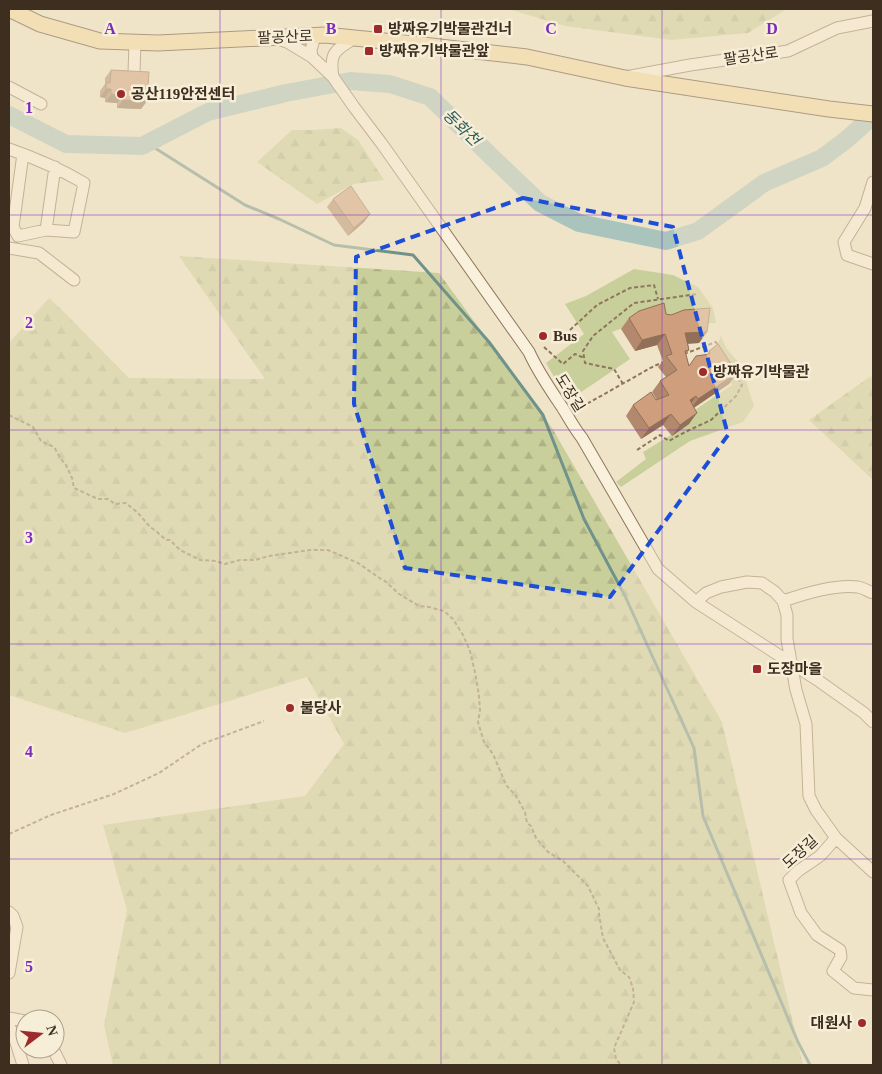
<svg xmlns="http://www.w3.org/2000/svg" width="882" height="1074" viewBox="0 0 882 1074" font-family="'Times New Roman','Noto Sans KR',serif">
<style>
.green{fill:#c9cf9b}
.forest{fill:url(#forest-firs)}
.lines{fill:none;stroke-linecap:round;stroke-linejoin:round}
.stream{stroke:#6f938a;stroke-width:3}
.river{stroke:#a9c4bc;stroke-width:18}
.minor-casing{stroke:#8d765c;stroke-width:13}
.major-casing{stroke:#5b4430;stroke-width:17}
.path{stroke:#8d765c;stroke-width:2;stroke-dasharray:4 2.5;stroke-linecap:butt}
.minor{stroke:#faf1dc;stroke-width:11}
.major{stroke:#f3d9a0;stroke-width:15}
.wall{fill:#b2896c}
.shaded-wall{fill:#916f58}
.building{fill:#cf9f7d;stroke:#916f58}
.marked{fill:none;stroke:#1d4ed8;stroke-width:4;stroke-dasharray:10 6;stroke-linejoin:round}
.grid{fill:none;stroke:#7b2cbf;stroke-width:1;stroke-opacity:0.55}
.poi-dot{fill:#9e2a2b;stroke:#f7eed8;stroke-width:2}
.labels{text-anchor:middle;stroke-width:5;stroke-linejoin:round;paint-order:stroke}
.poi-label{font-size:15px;font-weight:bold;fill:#3d2e20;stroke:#f7eed8;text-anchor:start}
.street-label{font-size:15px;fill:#3d2e20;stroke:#f7eed8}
.water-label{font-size:16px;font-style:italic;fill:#2f5d5a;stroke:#f7eed8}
.grid-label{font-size:16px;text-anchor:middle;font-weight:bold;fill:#7b2cbf;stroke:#f7eed8;stroke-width:5;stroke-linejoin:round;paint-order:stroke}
</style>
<defs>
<pattern id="forest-firs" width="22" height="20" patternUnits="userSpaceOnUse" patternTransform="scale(1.25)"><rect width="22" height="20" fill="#c9cf9b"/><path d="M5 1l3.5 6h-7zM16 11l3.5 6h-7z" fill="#aeb285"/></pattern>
</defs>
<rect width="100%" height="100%" fill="#f0e4c8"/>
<path class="green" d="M 634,269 L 673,275 L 698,287 L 713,308 L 716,323 L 690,324 L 634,324 L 612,332 L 630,359 L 568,401 L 546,363 L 584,334 L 565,304 L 586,296 Z
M 721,336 L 726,348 L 741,365 L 754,406 L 743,422 L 690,441 L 621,487 L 616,482 L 646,459 L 643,452 L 689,424 L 689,414 L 732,385 L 714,353 Z"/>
<path class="forest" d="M 508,9 L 787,9 L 748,33 L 671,40 L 565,26 Z
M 341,128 L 358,140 L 384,180 L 354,184 L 317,204 L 257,162 L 292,130 L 312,130 Z
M 179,256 L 439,273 L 552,428 L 722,722 L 803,1065 L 113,1065 L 104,1025 L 127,910 L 103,825 L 305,796 L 344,744 L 307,677 L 125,733 L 9,695 L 9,343 L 49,298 L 62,310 L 129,378 L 265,379 Z
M 873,376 L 873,480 L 809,420 L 868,378 Z"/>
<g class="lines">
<path class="stream" d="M 147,143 L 245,205 L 279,219 L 334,245 L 413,255 L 489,342 L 543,415 L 584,519 L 625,596 L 694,748 L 703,816 L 798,1042 L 810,1065"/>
<path class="river" d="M 9,115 L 66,144 L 142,146 L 208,112 L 286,93 L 350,81 L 390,84 L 430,97 L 497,162 L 540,203 L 579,223 L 666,241 L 698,231 L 764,183 L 822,158 L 846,140 L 873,116"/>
<defs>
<path id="minor" d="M 315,36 L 311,50 L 312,57 L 333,77 L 354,107 L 382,144 L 529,352 C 538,372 550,389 562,407 C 569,418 574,428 582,438 L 658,569 L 696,602 L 816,679 L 864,713 L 873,722
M 278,39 L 287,42 L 312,57
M 134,73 L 135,42
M 631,76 L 690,65 L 788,51 L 837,28 L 873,21
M 333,77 C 329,53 335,50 355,38
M 9,87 L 41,104
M 9,149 C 35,158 60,169 84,183 L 74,232 L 46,230 L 18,236 L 13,227 L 23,154
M 873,182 L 865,208 L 844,242 L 847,255 L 873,264
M 46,230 L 55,167
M 9,248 L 39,253 L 74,280
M 783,601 C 803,594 837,584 858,587 C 863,588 868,591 873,593
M 696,602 L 706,593 L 721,587 L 747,582 L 762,583 L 775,592 L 783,601 L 787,615 L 787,639 L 791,662 L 796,690 L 806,724 L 809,796 L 816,810 L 836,838 L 873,872
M 836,838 L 820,856 L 798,871 L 789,880 L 801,913 L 817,935 L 840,950 L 841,957 L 833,971 L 854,988 L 873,990
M 9,912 L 13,916 L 17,927 L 9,973
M 9,1018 L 25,1021
M 9,1026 L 14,1036 L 23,1065
M 53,1049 L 61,1065"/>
<path id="major" d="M 9,9 L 40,24 L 100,41 L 158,43 L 325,35 L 414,44 L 527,57 L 625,78 L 829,109 L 873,114"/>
</defs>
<use href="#minor" class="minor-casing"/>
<use href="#major" class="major-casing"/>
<path class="path" d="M 570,330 L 597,305 L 630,288 L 654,285 L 658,299
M 544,347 L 563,364 L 575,354 L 584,358
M 684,354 L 716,342 L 718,345
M 623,384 L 614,369 L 585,363 L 583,351 L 593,336 L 634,303 L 697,294
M 576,410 L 654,366 L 664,362
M 9,415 L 33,427 L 41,441 L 54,447 L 61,459 L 66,465 L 72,478 L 74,488 L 98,499 L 108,499 L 115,504 L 126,503 L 138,513 L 150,527 L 156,531 L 166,540 L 170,540 L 180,550 L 200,560 L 216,561 L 225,564 L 240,560 L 255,560 L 269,556 L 310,550 L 328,550 L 358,563 L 381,579 L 385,581 L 399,594 L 419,606 L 429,607 L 444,611 L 453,619 L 463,635 L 470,651 L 475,672 L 479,696 L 480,711 L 478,722 L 484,742 L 493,754 L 506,785 L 516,796 L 525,812 L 527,823 L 531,826 L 536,838 L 548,852 L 563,861 L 588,886 L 599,909 L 599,914 L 603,938 L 620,970 L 629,977 L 633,988 L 634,1002 L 614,1048 L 616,1059 L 621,1065
M 637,450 L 660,435 L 669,441 L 685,432 L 711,420 L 736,396 L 742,385 L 735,373
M 9,834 L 51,815 L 114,794 L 159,773 L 202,744 L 264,721"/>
<use href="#minor" class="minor"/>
<use href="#major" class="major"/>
</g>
<path class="wall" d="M 111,70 L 147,101 L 141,109 L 117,108 L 117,103 L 105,102 L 105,98 L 100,97 L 100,91 L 105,84 L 105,78 Z
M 333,199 L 370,214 L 364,222 L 348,236 L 327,207 Z
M 666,314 L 707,332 L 699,343 L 688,344 L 689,350 L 686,354 L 689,366 L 706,355 L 709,351 L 737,373 L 729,384 L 694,408 L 689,424 L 672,436 L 663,425 L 641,439 L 626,416 L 633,405 L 657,400 L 652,392 L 660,381 L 666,377 L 658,367 L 663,361 L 657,345 L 635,351 L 621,329 L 629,318 Z"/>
<path class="shaded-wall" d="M 106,89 L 111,89 L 105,98 L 100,97 Z
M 111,94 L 123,95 L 117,103 L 105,102 Z
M 123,100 L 147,101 L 141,109 L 117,108 Z
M 370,214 L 364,222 L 348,236 L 354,228 Z
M 707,332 L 699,343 L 678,344 L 685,333 Z
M 665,334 L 657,345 L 635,351 L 642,340 Z
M 737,373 L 729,384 L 690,410 L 698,399 Z
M 696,396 L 689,407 L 690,400 Z
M 697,413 L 689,424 L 672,436 L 680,425 Z
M 671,414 L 663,425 L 641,439 L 649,428 Z"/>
<path class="building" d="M 111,70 L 149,72 L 147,101 L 123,100 L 123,95 L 111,94 L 111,89 L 106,89 L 106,83 L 110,83 Z
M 351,186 L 370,214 L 354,228 L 333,199 Z
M 664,303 L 666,314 L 671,315 L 684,310 L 710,308 L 707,332 L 685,333 L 689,350 L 685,351 L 689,366 L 696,356 L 710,354 L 709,351 L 718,344 L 737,373 L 698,399 L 696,396 L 690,400 L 697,413 L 680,425 L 671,414 L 649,428 L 633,405 L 651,392 L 656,400 L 669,395 L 660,381 L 677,370 L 666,356 L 672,354 L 665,334 L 642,340 L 629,318 L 639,311 Z"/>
<path d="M0 0H882V1074H0ZM 523,198 L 673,227 L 728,435 L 610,597 L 405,568 L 354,404 L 356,257 Z" fill="#f0e4c8" fill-opacity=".55" fill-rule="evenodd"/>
<path class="marked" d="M 523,198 L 673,227 L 728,435 L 610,597 L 405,568 L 354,404 L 356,257 Z"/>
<path class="grid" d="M 220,9 L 220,1065M 441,9 L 441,1065M 662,9 L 662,1065M 9,215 L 873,215M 9,430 L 873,430M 9,644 L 873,644M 9,859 L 873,859"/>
<g class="poi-dot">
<rect x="373" y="24" width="10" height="10" rx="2.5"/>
<rect x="364" y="46" width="10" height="10" rx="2.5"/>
<circle cx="121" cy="94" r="5"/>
<circle cx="543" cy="336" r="5"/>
<circle cx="703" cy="372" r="5"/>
<rect x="752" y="664" width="10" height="10" rx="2.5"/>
<circle cx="290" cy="708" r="5"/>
<circle cx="862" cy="1023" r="5"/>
</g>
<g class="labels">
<g class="poi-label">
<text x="388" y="34">방짜유기박물관건너</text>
<text x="379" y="56">방짜유기박물관앞</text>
<text x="131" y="99">공산119안전센터</text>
<text x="553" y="341">Bus</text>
<text x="713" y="377">방짜유기박물관</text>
<text x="767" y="674">도장마을</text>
<text x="300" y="713">불당사</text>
<text x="852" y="1028" text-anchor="end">대원사</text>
</g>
<g class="street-label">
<text transform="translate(285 37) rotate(-2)" y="5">팔공산로</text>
<text transform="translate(751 56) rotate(-8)" y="5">팔공산로</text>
<text transform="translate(570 393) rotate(58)" y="5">도장길</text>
<text transform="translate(800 852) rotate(-42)" y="5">도장길</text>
</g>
<g class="water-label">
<text transform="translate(462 127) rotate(44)" y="6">동화천</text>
</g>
</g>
<g class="grid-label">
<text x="110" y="34">A</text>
<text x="331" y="34">B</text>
<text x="551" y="34">C</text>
<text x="772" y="34">D</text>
<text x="29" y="113">1</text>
<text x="29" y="328">2</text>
<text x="29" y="543">3</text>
<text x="29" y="757">4</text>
<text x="29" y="972">5</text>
</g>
<rect width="882" height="1074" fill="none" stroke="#3d2e20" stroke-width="20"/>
<g transform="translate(40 1034) rotate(74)"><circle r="24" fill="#f7eed8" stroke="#ada18e"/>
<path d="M0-4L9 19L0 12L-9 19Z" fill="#9e2a2b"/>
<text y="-8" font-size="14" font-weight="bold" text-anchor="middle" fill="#3d2e20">N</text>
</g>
</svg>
